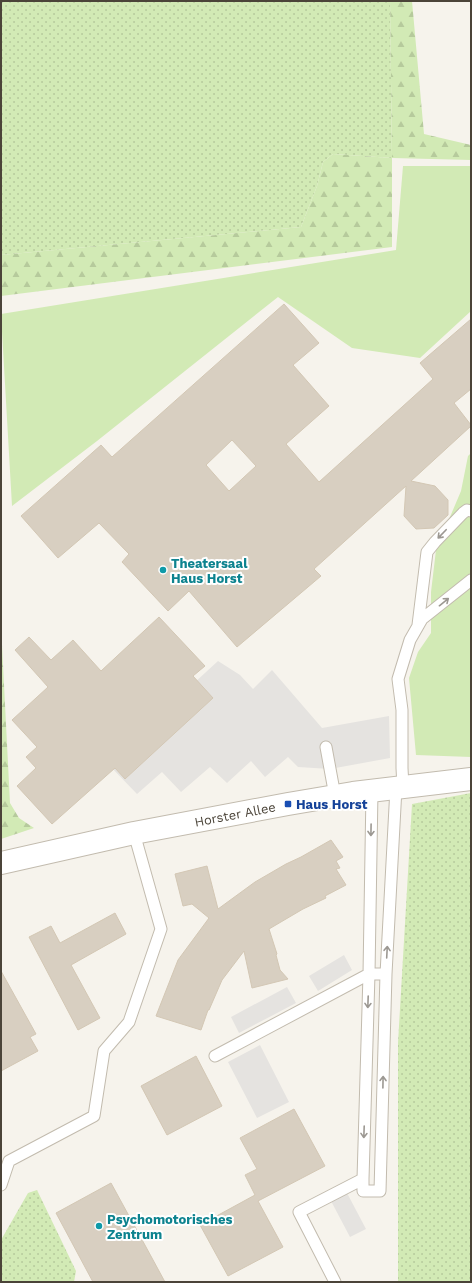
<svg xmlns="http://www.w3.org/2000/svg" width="472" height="1283" viewBox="0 0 472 1283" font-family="'Work Sans',sans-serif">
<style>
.grass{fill:url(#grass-dots)}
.forest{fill:url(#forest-firs)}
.green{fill:#d2eab5}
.parking{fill:#e5e3e0}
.building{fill:#d8cfc1;stroke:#d3c7b4;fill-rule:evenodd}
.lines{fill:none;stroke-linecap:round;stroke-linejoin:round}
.service-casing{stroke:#c2bbae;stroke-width:13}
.minor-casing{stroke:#c2bbae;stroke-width:24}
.service{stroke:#fff;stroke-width:11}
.minor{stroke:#fff;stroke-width:22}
.oneway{stroke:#9c9892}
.culture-dot{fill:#0f9aa8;stroke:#fff;stroke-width:1.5}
.transit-dot{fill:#1a4fb4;stroke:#fff;stroke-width:1.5}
.labels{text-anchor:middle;stroke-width:4;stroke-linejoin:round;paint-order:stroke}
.culture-label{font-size:13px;font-weight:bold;fill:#0d838f;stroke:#fff;text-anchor:start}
.transit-label{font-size:13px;font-weight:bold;fill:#164399;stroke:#fff;text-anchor:start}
.street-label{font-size:13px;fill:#4b4439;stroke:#fff}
</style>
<defs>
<pattern id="grass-dots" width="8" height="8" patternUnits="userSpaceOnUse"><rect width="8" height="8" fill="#d2eab5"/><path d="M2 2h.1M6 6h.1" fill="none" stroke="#b6ca9c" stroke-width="1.8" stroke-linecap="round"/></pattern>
<pattern id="forest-firs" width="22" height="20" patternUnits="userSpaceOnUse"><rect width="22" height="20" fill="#d2eab5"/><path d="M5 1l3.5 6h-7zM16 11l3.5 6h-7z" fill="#b6ca9c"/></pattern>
</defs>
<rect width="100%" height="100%" fill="#f6f3ec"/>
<path class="grass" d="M 1,1 L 390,1 L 392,158 L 333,154 L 323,162 L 317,186 L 301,227 L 1,255 Z
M 471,793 L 471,1282 L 398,1282 L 398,1043 L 412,804 Z
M 37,1190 L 76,1271 L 74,1282 L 1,1282 L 1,1240 L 28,1193 Z"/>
<path class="forest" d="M 390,1 L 412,1 L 424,134 L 471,145 L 471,160 L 392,158 L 392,247 L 1,296 L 1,255 L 301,227 L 317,186 L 323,162 L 333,154 L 392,158 Z
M 1,625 L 10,803 L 19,818 L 34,828 L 1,839 Z"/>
<path class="green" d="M 403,166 L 471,166 L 471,311 L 420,358 L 352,348 L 278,297 L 97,441 L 12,506 L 1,314 L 396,250 Z
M 471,453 L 471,757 L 416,755 L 409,678 L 418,652 L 431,633 L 431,592 L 436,550 L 461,491 L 468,456 Z"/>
<path class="parking" d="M 218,661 L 240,675 L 253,689 L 272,670 L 322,728 L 389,716 L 390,758 L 330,769 L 298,767 L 288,757 L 265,777 L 251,761 L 227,783 L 210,767 L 181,792 L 162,772 L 137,794 L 107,763 Z
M 344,955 L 352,970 L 318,991 L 309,976 Z
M 287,987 L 296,1003 L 239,1033 L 231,1017 Z
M 260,1045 L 289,1102 L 257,1118 L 228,1062 Z
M 347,1193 L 366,1229 L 350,1237 L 331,1201 Z"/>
<path class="building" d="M 284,304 L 319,343 L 293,365 L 329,406 L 286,444 L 319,482 L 433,379 L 420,363 L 471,319 L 471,389 L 454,403 L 471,425 L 471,426 L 411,481 L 435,486 L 448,500 L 448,515 L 434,528 L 416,529 L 404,516 L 406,486 L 314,569 L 321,576 L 237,647 L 189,591 L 168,611 L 122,562 L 129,554 L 99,523 L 58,558 L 21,516 L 101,445 L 112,457 ZM 232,440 L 256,466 L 229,491 L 206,465 Z
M 159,617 L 205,666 L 193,676 L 213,698 L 125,779 L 115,768 L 52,824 L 17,786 L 36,768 L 26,757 L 37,747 L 12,720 L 48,687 L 15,650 L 29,637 L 51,660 L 73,640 L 101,671 Z
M 331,840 L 343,857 L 336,861 L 340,868 L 336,869 L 346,885 L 325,896 L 326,898 L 303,909 L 269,929 L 277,954 L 276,955 L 280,970 L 288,979 L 252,988 L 244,951 L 222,980 L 209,1010 L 208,1010 L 201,1030 L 156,1016 L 178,960 L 209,918 L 192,904 L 183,906 L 175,874 L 207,866 L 218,909 L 255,882 L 286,864 L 301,857 Z
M 115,913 L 126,934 L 71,965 L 100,1018 L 78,1030 L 29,937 L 51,926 L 60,943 Z
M 1,971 L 36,1034 L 30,1037 L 38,1051 L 1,1071 Z
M 196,1056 L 222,1106 L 167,1135 L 141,1086 Z
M 294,1109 L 325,1166 L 258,1201 L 283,1247 L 228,1276 L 200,1225 L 255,1195 L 245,1175 L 257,1169 L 240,1138 Z
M 111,1183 L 146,1247 L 165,1282 L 93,1282 L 56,1213 Z"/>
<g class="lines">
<defs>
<path id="service" d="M 418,625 L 427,552 L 435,542 L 463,513 L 467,510 L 471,511
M 326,747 L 335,796
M 403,787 L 402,768 L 402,710 L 398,679 L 410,640 L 422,619 L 471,580
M 372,791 L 369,974 L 363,1179 L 363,1191 L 380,1191 L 386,974 L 396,788
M 215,1056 L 369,974 L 386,974
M 1,1185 L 9,1161 L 94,1116 L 104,1051 L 129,1022 L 130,1019 L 161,929 L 134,833
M 335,1282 L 299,1212 L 363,1179"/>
<path id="minor" d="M 1,863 L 134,833 L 288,804 L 353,793 L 471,779"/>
</defs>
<use href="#service" class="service-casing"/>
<use href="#minor" class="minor-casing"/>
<use href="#service" class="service"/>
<use href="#minor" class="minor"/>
</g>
<defs><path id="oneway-shaft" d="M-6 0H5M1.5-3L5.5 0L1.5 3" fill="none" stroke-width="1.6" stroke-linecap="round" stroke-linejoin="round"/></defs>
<g class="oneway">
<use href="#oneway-shaft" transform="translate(442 534) rotate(134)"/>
<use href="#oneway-shaft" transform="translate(444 602) rotate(-39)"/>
<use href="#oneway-shaft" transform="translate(371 830) rotate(91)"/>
<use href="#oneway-shaft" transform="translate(387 952) rotate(-87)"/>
<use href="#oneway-shaft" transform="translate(368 1002) rotate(92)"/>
<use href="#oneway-shaft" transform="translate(383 1082) rotate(-89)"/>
<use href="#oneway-shaft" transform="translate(364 1132) rotate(92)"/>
</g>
<g class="culture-dot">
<circle cx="163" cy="570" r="4"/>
<circle cx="99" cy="1226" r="4"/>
</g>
<rect class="transit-dot" x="284" y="800" width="8" height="8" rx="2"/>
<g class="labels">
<g class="culture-label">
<text x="171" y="568">Theatersaal<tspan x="171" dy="15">Haus Horst</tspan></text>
<text x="107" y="1224">Psychomotorisches<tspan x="107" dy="15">Zentrum</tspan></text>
</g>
<g class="transit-label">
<text x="296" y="809">Haus Horst</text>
</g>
<g class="street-label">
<text transform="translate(235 814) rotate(-11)" y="5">Horster Allee</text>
</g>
</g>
<rect width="472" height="1283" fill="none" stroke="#4b4439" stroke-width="4"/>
</svg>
